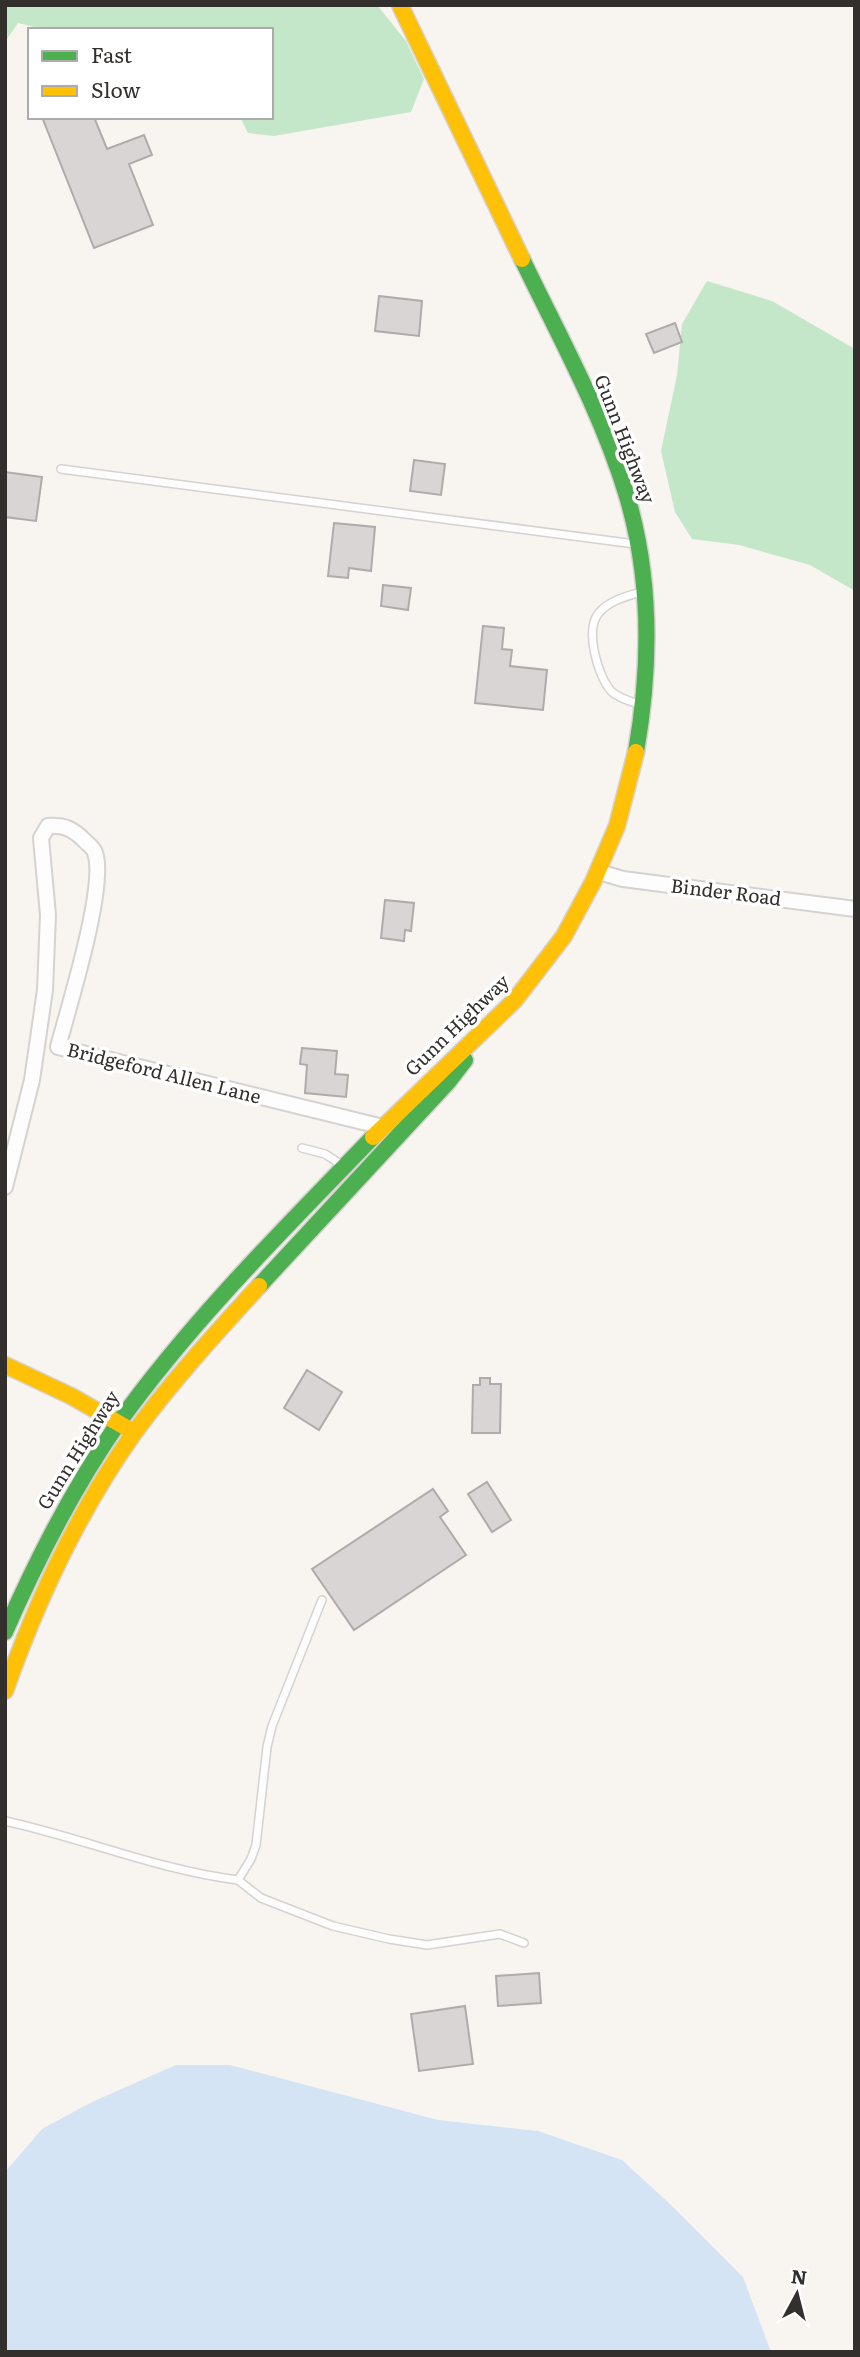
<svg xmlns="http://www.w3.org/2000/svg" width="860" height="2357" viewBox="0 0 860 2357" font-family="Literata,serif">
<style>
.green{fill:#c4e7c9}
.water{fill:#d4e4f5}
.building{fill:#d8d5d4;stroke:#aeacab;stroke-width:2}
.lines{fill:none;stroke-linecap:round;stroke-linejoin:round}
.lane-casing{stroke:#d5d2cf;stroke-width:10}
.street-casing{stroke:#d5d2cf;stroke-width:18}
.fast-casing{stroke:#d5d2cf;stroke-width:19}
.slow-casing{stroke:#d5d2cf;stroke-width:19}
.lane{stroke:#fefdfd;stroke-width:7}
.street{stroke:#fefdfd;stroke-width:14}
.fast{stroke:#4caf50;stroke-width:16}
.slow{stroke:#ffc107;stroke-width:16}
.labels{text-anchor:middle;stroke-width:7;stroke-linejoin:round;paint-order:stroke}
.street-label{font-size:19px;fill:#322f2d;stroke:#fff}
</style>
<rect width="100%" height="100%" fill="#f8f4f0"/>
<path class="green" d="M 5,5 L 377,5 L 406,41 L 424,79 L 411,112 L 274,136 L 248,133 L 240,117 L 271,117 L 271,30 L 46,30 L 18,23 L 5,42 Z
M 707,281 L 772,301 L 855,349 L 855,591 L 810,565 L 739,545 L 692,539 L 675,512 L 661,451 L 677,375 L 682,324 Z"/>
<path class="water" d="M 176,2065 L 230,2065 L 438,2120 L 538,2131 L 622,2160 L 670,2204 L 743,2277 L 771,2352 L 5,2352 L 5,2172 L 42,2129 L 92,2102 Z"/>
<path class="building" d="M 42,117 L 94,117 L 107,149 L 144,135 L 152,155 L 129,164 L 153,225 L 94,248 Z
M 379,296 L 422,301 L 419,336 L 375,331 Z
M 675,323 L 682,342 L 654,353 L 646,334 Z
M 414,460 L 445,464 L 441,495 L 410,491 Z
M 5,472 L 42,477 L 36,521 L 5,517 Z
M 334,523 L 375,527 L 371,571 L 349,568 L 348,578 L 328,576 Z
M 383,585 L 411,588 L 408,610 L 381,606 Z
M 483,626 L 504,628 L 502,649 L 512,650 L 510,666 L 547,670 L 543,710 L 475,703 Z
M 385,900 L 414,903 L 411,931 L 405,930 L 404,941 L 381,938 Z
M 302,1048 L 337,1051 L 335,1074 L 348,1075 L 346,1097 L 305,1093 L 307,1065 L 300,1064 Z
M 307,1370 L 342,1392 L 319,1430 L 284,1408 Z
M 480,1378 L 490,1378 L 490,1384 L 501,1384 L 500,1433 L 472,1433 L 473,1385 L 480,1385 Z
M 487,1482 L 511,1520 L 492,1532 L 468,1494 Z
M 433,1489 L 448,1511 L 440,1517 L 466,1555 L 354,1630 L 312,1569 Z
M 539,1973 L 541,2003 L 498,2006 L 496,1976 Z
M 465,2006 L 473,2064 L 419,2071 L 411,2014 Z"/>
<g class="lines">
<defs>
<path id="lane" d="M 61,469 L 635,544
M 641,592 C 627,596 608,601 598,614 C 585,631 598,678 612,692 C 620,699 632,702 642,705
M 302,1148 L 325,1154 L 342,1165
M 5,1821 C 83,1838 158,1870 238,1880 L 251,1859 L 256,1845 L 267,1747 L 272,1726 L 322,1600
M 238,1880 L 261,1898 L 333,1926 L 389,1939 L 427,1945 L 500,1934 L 524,1943"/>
<path id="street" d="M 599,872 L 623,879 L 855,909
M 5,1187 L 32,1080 L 45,990 L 48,915 L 41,838 L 48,826 C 65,825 73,829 85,841 C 89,845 94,848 95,853 C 107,885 68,1009 58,1047 L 383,1127"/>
<path id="fast" d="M 522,259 C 559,336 601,411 626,493 C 652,578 651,666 636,752
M 259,1286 L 448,1082 L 465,1060
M 5,1632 C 37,1559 73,1488 119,1422 C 193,1319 285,1228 373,1137"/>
<path id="slow" d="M 400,5 L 522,259
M 373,1137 L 515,1000 L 564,936 L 593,882 L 617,826 L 636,752
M 5,1365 L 71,1396 L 127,1428
M 5,1691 C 37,1600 78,1512 134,1433 C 172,1381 216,1333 259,1286"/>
</defs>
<use href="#lane" class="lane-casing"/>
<use href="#street" class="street-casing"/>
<use href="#fast" class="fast-casing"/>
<use href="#slow" class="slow-casing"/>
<use href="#lane" class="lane"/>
<use href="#street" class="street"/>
<use href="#fast" class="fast"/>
<use href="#slow" class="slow"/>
</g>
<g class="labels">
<g class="street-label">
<text transform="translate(625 439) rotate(69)" y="7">Gunn Highway</text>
<text transform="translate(726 892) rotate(7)" y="7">Binder Road</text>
<text transform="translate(457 1025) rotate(-44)" y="7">Gunn Highway</text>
<text transform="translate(164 1073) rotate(14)" y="7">Bridgeford Allen Lane</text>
<text transform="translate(78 1450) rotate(-58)" y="7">Gunn Highway</text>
</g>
</g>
<rect width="860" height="2357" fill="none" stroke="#322f2d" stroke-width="14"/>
<rect x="28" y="28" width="245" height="91" fill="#ffffff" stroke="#adacab" stroke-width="2"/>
<rect x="42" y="51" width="35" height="10" fill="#4caf50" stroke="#adacab" stroke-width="2"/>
<text x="91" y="63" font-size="21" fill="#322f2d">Fast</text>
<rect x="42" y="86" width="35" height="10" fill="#ffc107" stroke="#adacab" stroke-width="2"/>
<text x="91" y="98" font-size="21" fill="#322f2d">Slow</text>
<g transform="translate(797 2294) rotate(7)" stroke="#ffffff" stroke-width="5" paint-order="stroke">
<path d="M0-5L12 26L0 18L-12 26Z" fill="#322f2d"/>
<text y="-10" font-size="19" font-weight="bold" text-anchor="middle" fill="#322f2d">N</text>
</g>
</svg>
